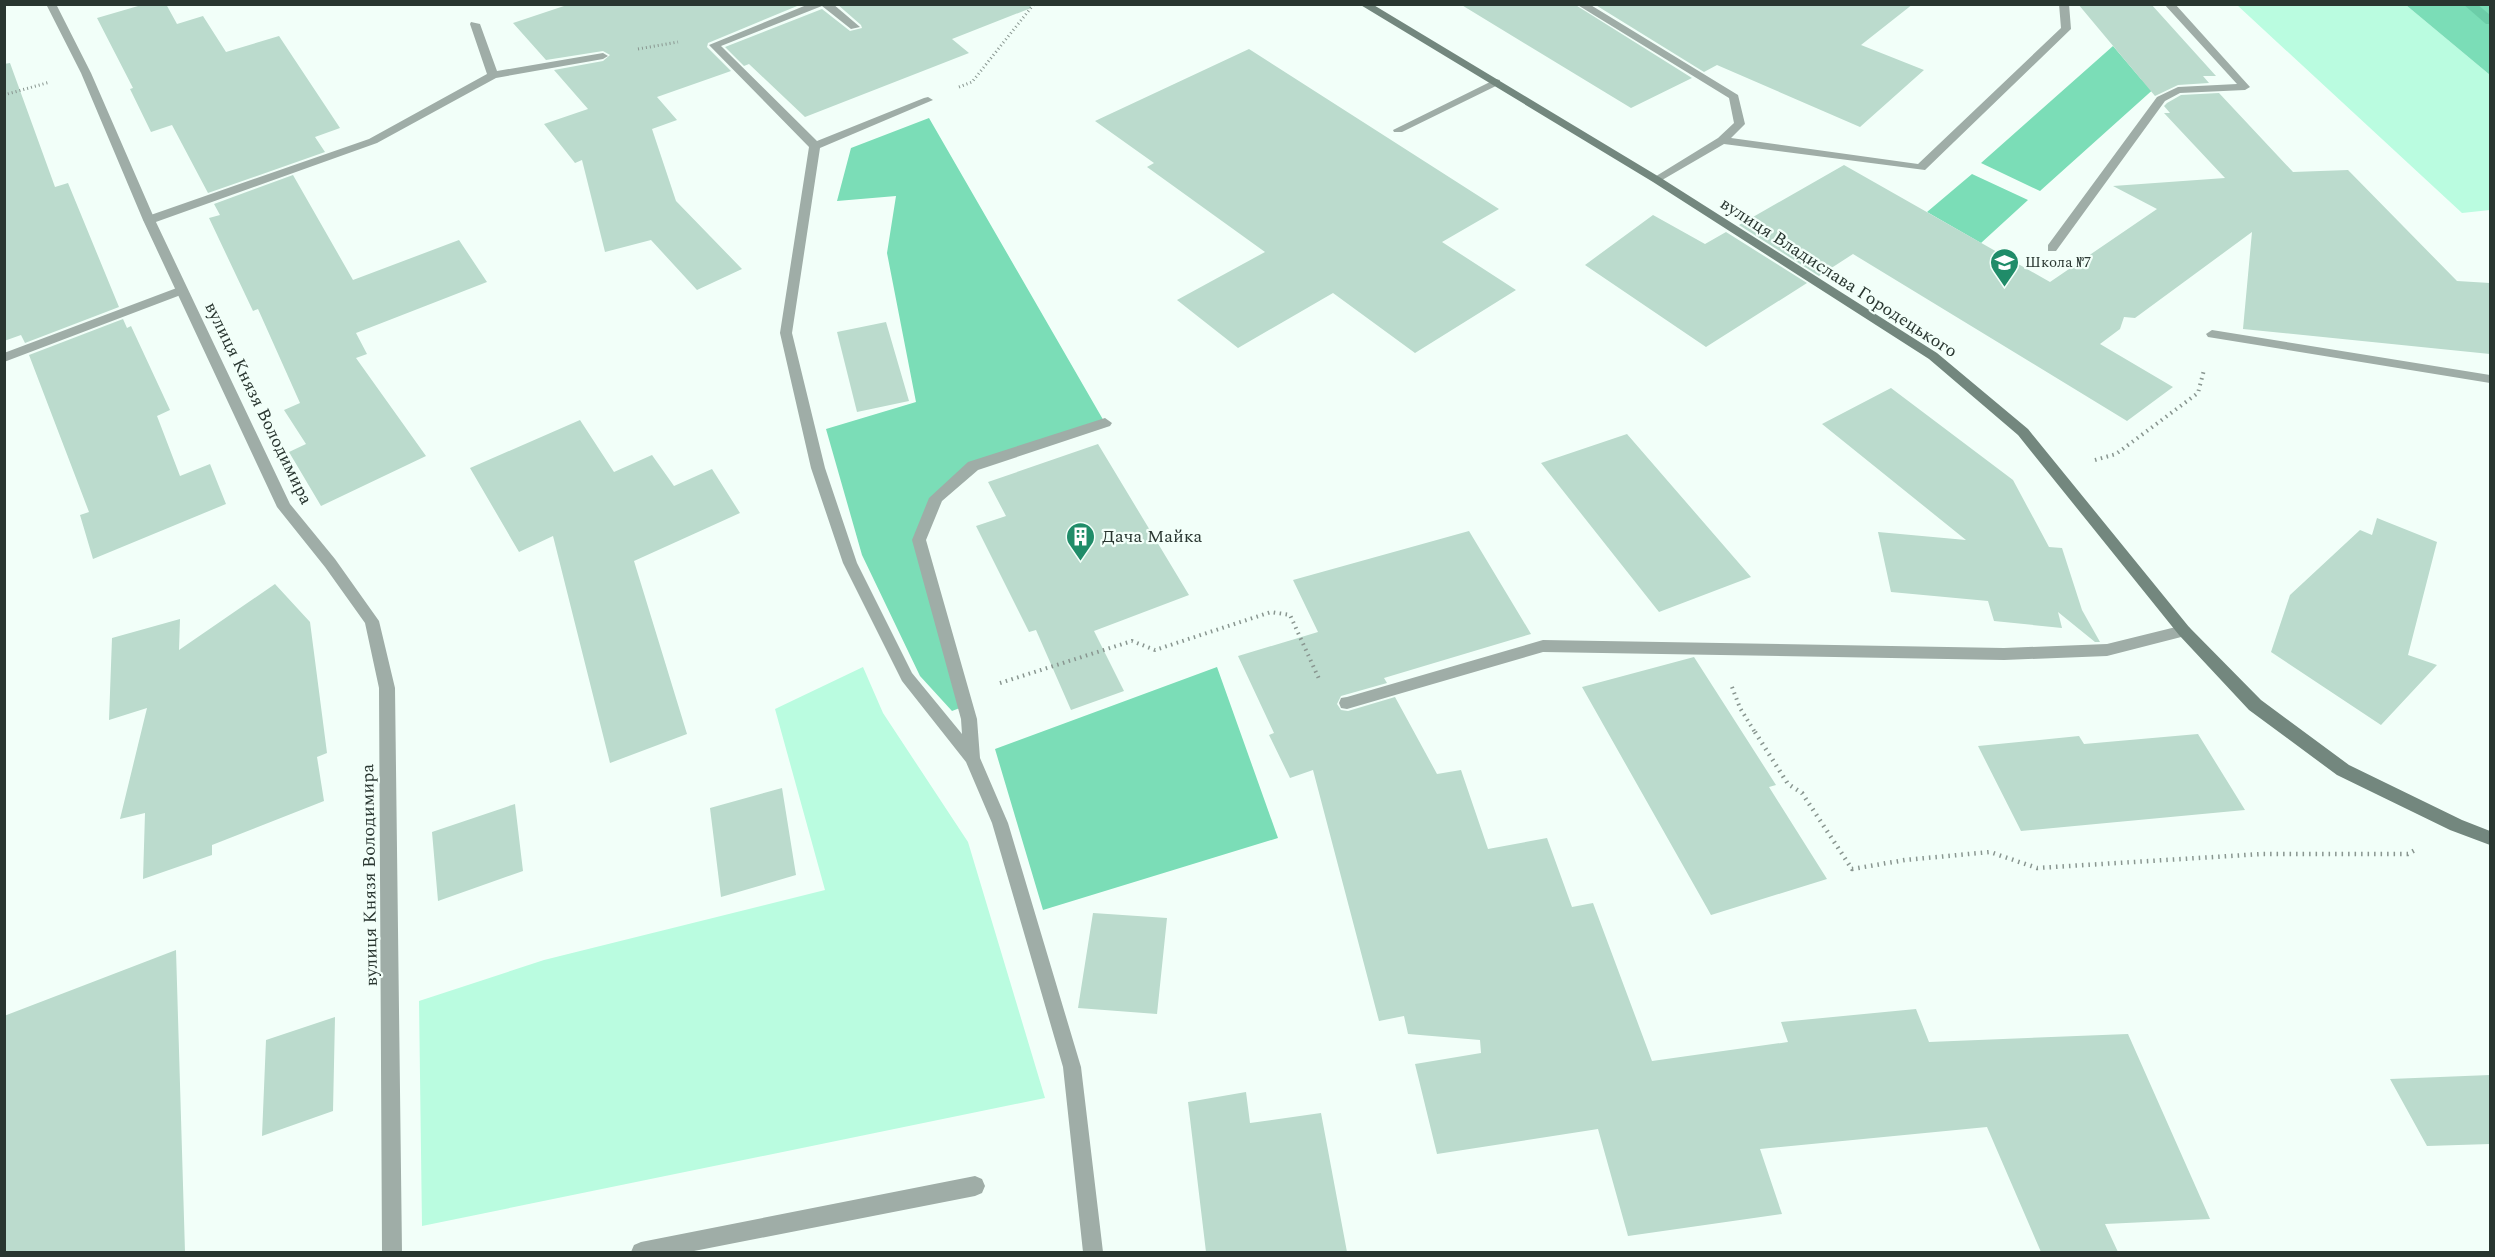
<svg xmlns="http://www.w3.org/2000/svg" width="2495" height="1257" viewBox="0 0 2495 1257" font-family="Spectral,serif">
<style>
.green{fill:#bafce0}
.forest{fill:#7bddb7}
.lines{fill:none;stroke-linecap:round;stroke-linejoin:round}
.stream{fill:#6ccda8;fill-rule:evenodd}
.building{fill:#bbdbcd}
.path-far2{stroke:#899690;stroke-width:3;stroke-dasharray:1 3;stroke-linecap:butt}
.path-far1{stroke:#899690;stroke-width:4;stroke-dasharray:1.5 4.5;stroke-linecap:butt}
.path{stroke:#899690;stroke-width:4.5;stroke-dasharray:1.5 5;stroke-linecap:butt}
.lane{fill:#9fada7;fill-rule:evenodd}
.street{fill:#9fada7;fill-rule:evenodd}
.secondary{fill:#73877e;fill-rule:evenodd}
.labels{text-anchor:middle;stroke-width:4.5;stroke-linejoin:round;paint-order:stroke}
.far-poi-label{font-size:15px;fill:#293630;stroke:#f2fff9;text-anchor:start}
.street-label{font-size:18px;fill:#293630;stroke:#f2fff9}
.poi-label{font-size:18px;fill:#293630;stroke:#f2fff9;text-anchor:start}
</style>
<rect width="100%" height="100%" fill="#f2fff9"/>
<path class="green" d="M 2237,5 L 2406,5 L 2490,75 L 2490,210 L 2462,213 Z
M 863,667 L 883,713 L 968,842 L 1045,1098 L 422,1226 L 419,1001 L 544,960 L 825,890 L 775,709 Z"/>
<path class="forest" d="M 2406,5 L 2490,5 L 2490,75 Z
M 2113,46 L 2141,79 L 2157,86 L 2040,191 L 1981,163 Z
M 929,118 L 1105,423 L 973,466 L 936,498 L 919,540 L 965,706 L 952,711 L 920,676 L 862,555 L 826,429 L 916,402 L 887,253 L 896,196 L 837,201 L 851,148 Z
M 1972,174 L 2028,200 L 1981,243 L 1927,212 Z
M 1217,667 L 1278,838 L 1043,910 L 995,749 Z"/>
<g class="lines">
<path class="stream" d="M 2463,4 L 2477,4 L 2490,15 L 2490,24 L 2486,24 Z"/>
</g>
<path class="building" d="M 145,4 L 166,4 L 177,24 L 203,16 L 226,52 L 279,36 L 340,128 L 315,137 L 325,152 L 208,193 L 172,125 L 151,132 L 130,89 L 133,88 L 97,18 Z
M 570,4 L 802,4 L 708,43 L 707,47 L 731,71 L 657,97 L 677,120 L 652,129 L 676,201 L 742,269 L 697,290 L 651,240 L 605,252 L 582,160 L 575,163 L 544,124 L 588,109 L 554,70 L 603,61 L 610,55 L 603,51 L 546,60 L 513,23 Z
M 837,4 L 1030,4 L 1031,8 L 952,39 L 969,53 L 805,117 L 749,64 L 744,66 L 725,47 L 822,9 L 850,31 L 862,28 L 861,25 Z
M 1460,4 L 1574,4 L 1692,78 L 1631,108 Z
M 1594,4 L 1913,4 L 1861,45 L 1924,70 L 1860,127 L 1717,65 L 1704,72 Z
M 2078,4 L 2151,4 L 2216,76 L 2203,76 L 2209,83 L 2178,85 L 2155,96 Z
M 1249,49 L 1499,209 L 1442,242 L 1516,290 L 1415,353 L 1333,293 L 1238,348 L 1177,300 L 1265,252 L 1147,167 L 1154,163 L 1095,121 Z
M 10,63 L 55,187 L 68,183 L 119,307 L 25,343 L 21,335 L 4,341 L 4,64 Z
M 2219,93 L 2293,172 L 2348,170 L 2457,281 L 2490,283 L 2490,354 L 2243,329 L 2252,232 L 2135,318 L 2124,317 L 2120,329 L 2100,344 L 2173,387 L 2127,421 L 1853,254 L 1819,276 L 1739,225 L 1844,165 L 2050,282 L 2157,209 L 2113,186 L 2225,178 L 2164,113 L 2170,113 L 2164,106 L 2167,103 L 2181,95 Z
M 293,175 L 353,280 L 459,240 L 487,282 L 356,333 L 367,354 L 356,358 L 426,456 L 321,506 L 289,452 L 306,444 L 284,410 L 300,403 L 258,309 L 253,311 L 209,218 L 220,215 L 214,204 Z
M 1653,215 L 1705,244 L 1726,232 L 1807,283 L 1706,347 L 1585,265 Z
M 123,319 L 127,328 L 131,326 L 170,410 L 157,416 L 180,476 L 210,464 L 226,504 L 93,559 L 80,515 L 89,512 L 29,355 Z
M 886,322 L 909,401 L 857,412 L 837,332 Z
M 1891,388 L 2013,480 L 2049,547 L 2062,548 L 2082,610 L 2100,642 L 2095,642 L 2058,612 L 2062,628 L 1994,621 L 1988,601 L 1891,592 L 1878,532 L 1966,540 L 1822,424 Z
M 580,420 L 614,472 L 652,455 L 674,486 L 712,469 L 740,513 L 634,561 L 687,734 L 610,763 L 553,536 L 519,552 L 470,468 Z
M 1627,434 L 1751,577 L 1659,612 L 1541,463 Z
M 1098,444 L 1189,595 L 1094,631 L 1124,691 L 1071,710 L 1036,630 L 1029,632 L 976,526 L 1006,516 L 988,482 Z
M 2377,518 L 2437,542 L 2408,655 L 2437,665 L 2381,725 L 2271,652 L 2290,595 L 2360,530 L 2372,535 Z
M 1469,531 L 1531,634 L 1384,678 L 1387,683 L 1341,696 L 1337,704 L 1341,710 L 1348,711 L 1395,697 L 1437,774 L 1461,770 L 1488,849 L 1547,838 L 1572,907 L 1593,903 L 1652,1061 L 1788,1042 L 1781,1022 L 1916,1009 L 1929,1042 L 2128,1034 L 2210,1219 L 2105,1224 L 2118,1252 L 2041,1252 L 1987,1127 L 1760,1149 L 1782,1214 L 1628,1236 L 1598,1129 L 1437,1154 L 1415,1064 L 1481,1053 L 1480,1040 L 1408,1034 L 1404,1016 L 1379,1021 L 1313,770 L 1290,778 L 1269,735 L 1274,733 L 1238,656 L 1318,632 L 1293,580 Z
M 275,584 L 310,622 L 327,753 L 317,757 L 324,801 L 212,845 L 212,855 L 143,879 L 145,813 L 120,819 L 147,708 L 109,720 L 112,638 L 180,619 L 179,650 Z
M 1694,657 L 1776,785 L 1769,787 L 1827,879 L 1711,915 L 1582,687 Z
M 2198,734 L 2245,810 L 2021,831 L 1978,746 L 2079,736 L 2084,744 Z
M 782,788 L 796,875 L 721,897 L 710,808 Z
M 515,804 L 523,871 L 438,901 L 432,832 Z
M 1093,913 L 1167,918 L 1157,1014 L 1078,1008 Z
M 176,950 L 185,1252 L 4,1252 L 4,1016 Z
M 335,1017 L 333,1111 L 262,1136 L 266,1040 Z
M 2490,1075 L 2490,1144 L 2427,1146 L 2390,1079 Z
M 1246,1092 L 1250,1123 L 1321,1113 L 1347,1252 L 1206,1252 L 1188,1102 Z"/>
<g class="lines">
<path class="path-far2" d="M 638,49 L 678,42
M 959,87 L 972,82 L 1034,4
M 4,95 L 50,82"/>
<path class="path-far1" d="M 2095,460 L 2116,454 L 2198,393 L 2204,370
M 1000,683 L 1132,641 L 1155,650 L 1271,612 L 1290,615 L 1320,681
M 1732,687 L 1740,708 L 1756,734"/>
<path class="path" d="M 1755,732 L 1788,784 L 1802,793 L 1852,869 L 1905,860 L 1990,852 L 2037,868 L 2262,854 L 2408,854 L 2417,849"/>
<path class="lane" d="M 809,4 L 833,4 L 860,27 L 851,29 L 822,6 L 721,46 L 817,141 L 924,98 L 928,97 L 933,100 L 820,148 L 792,333 L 825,468 L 857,563 L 912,673 L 962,734 L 961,719 L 912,540 L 929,498 L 968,462 L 1105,418 L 1112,423 L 1110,426 L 978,470 L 942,501 L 926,540 L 977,719 L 980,758 L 1008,823 L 1081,1067 L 1103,1252 L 1083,1252 L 1063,1067 L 992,823 L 966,762 L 902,681 L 843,563 L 811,468 L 780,333 L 809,147 L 709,45 Z
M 1576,4 L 1589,4 L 1738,95 L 1745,124 L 1731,138 L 1918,164 L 2061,28 L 2059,4 L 2069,4 L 2071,29 L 1925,170 L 1724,144 L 1657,183 L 1651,180 L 1653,178 L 1718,138 L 1734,123 L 1729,98 Z
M 2164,4 L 2175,4 L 2250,87 L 2245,90 L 2180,93 L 2165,101 L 2056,251 L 2048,251 L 2048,245 L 2157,97 L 2178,87 L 2237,84 Z
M 471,22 L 480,24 L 497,71 L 603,53 L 608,56 L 603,59 L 496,78 L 377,143 L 153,223 L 149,224 L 143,220 L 145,217 L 369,139 L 487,74 L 470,24 Z
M 1496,79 L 1500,80 L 1500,84 L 1402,132 L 1394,132 L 1393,130 Z
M 182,286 L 188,290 L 186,293 L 4,362 L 4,353 Z
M 2212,330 L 2490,375 L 2490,383 L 2208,337 L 2206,334 Z
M 2184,625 L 2189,627 L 2192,631 L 2189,635 L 2107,656 L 2004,660 L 1543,652 L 1347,709 L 1341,708 L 1339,703 L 1341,698 L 1347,697 L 1543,640 L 2004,648 L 2107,644 Z
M 975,1176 L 982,1179 L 985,1186 L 982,1193 L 975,1196 L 689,1252 L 631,1252 L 634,1245 L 641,1242 Z"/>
<path class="street" d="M 46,4 L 56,4 L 91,73 L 155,220 L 290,504 L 335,559 L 379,621 L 395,688 L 402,1252 L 382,1252 L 379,688 L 365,623 L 325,567 L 277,507 L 143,220 L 81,73 Z"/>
<path class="secondary" d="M 1359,4 L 1372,4 L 1661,178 L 1937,353 L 2028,429 L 2189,627 L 2261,700 L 2349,765 L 2462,820 L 2490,831 L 2490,845 L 2450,830 L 2337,775 L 2249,710 L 2179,635 L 2018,435 L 1929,359 L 1653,182 Z"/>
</g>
<defs>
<symbol id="school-pin" viewBox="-11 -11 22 30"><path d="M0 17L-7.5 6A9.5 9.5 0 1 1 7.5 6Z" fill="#208c69" stroke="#f2fff9"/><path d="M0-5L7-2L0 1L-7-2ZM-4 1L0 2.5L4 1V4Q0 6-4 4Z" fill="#fff"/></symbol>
<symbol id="building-pin" viewBox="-11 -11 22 30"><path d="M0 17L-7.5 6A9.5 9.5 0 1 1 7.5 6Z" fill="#208c69" stroke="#f2fff9"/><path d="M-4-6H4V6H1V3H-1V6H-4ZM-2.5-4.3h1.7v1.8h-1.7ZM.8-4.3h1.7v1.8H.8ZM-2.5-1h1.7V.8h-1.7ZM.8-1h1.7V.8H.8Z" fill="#fff"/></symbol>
</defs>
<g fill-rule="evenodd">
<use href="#school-pin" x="1988" y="246" width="33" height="45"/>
<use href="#building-pin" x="1064" y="520" width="33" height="45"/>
</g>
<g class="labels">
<g class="far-poi-label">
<text x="2025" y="267">Школа №7</text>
</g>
<g class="street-label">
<text transform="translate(1839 277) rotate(33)" y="6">вулиця Владислава Городецького</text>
<text transform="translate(259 403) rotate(64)" y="6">вулиця Князя Володимира</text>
<text transform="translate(369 875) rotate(-91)" y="6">вулиця Князя Володимира</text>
</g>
<g class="poi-label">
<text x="1102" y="542">Дача Майка</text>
</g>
</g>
<rect width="2495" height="1257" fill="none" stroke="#293630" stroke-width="12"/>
</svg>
